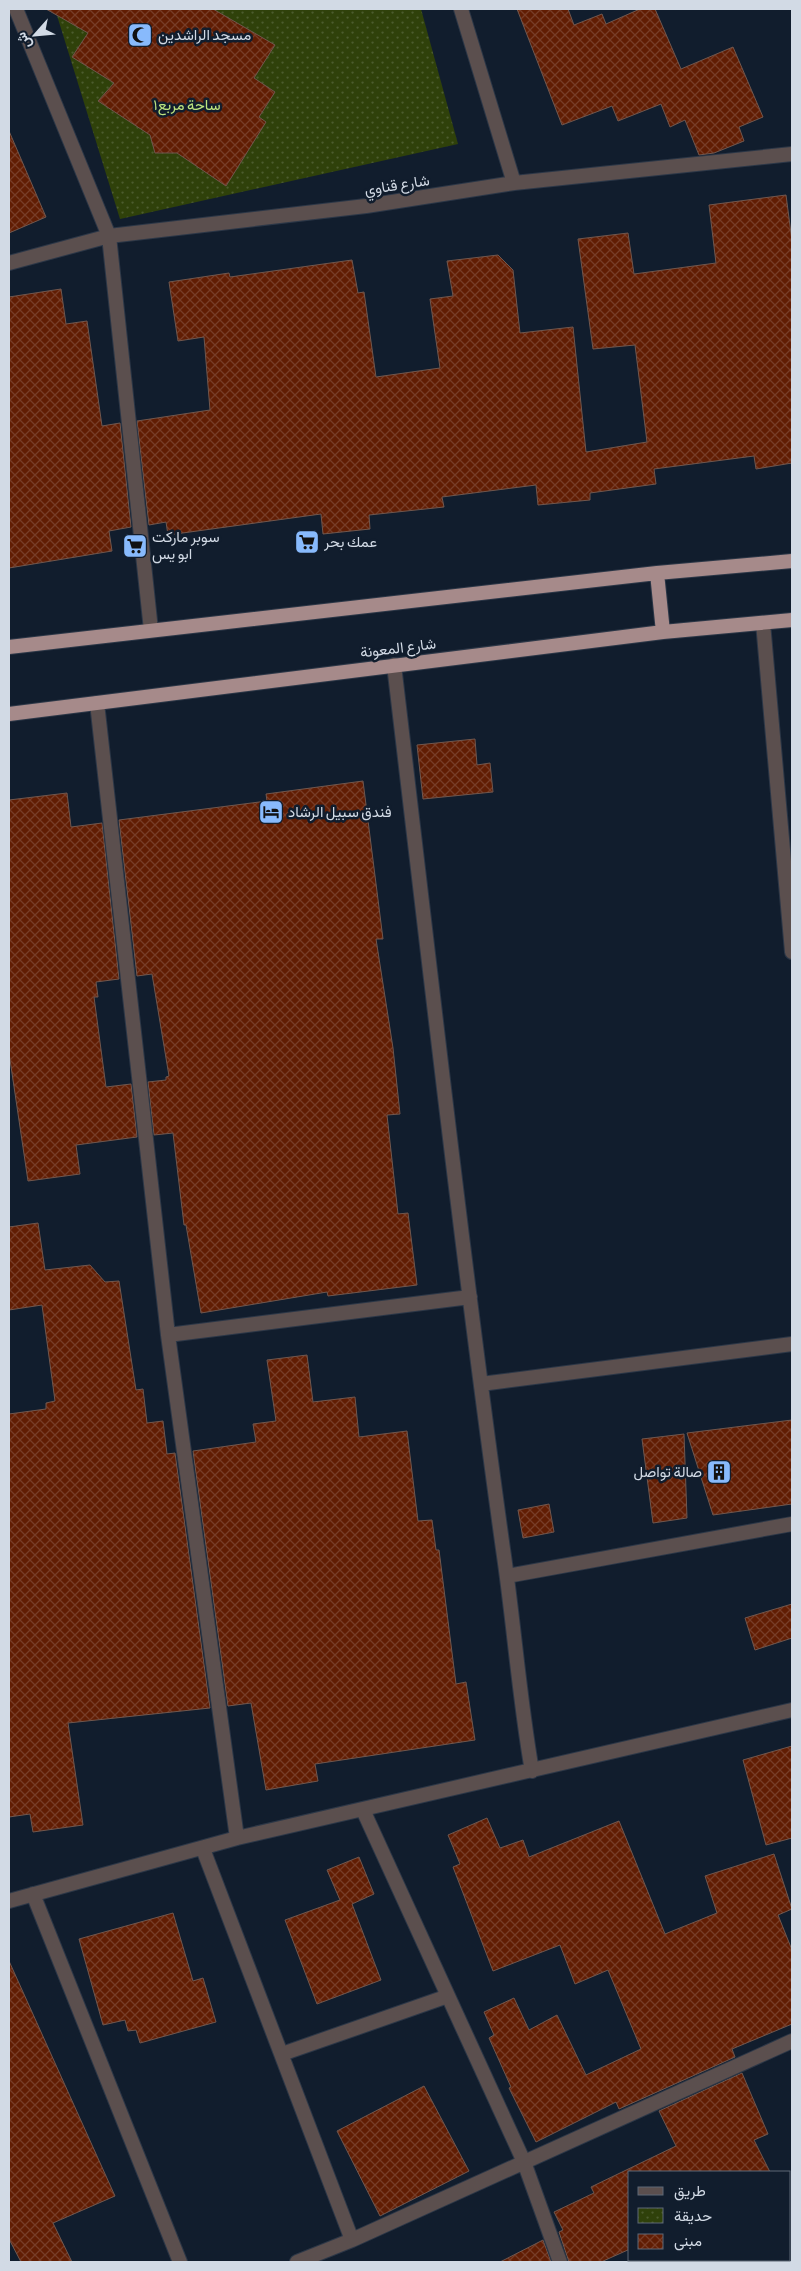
<svg xmlns="http://www.w3.org/2000/svg" width="801" height="2271" viewBox="0 0 801 2271" font-family="'Alegreya Sans',Vazirmatn,sans-serif">
<style>
.park{fill:url(#park-dots)}
.building{fill:url(#building-cross-hatch);stroke:#70574e}
.lines{fill:none;stroke-linecap:round;stroke-linejoin:round}
.minor-casing{stroke:#2c3747;stroke-width:16}
.trunk-casing{stroke:#2c3747;stroke-width:16}
.minor{stroke:#5b4f4e;stroke-width:14}
.trunk{stroke:#a68a8a;stroke-width:14}
.labels{text-anchor:middle;stroke-width:5;stroke-linejoin:round;paint-order:stroke}
.poi-label{font-size:15px;fill:#d2dae5;stroke:#111d2d;text-anchor:start}
.park-label{font-size:15px;fill:#bee47f;stroke:#111d2d}
.street-label{font-size:15px;fill:#d2dae5;stroke:#111d2d}
</style>
<defs>
<pattern id="park-dots" width="8" height="8" patternUnits="userSpaceOnUse" patternTransform="scale(1.25)"><rect width="8" height="8" fill="#2f410a"/><path d="M2 2h.1M6 6h.1" fill="none" stroke="#4c5c2e" stroke-width="1.8" stroke-linecap="round"/></pattern>
<pattern id="building-cross-hatch" width="8" height="8" patternUnits="userSpaceOnUse" patternTransform="scale(1.25)"><rect width="8" height="8" fill="#611d03"/><path d="M0 0l8 8M0 8l8-8" fill="none" stroke="#773d28"/></pattern>
</defs>
<rect width="100%" height="100%" fill="#111d2d"/>
<path class="park" d="M 55,9 L 421,9 L 458,144 L 120,219 Z"/>
<path class="building" d="M 46,9 L 213,9 L 275,45 L 254,78 L 275,92 L 259,117 L 266,122 L 226,186 L 177,153 L 155,153 L 150,135 L 98,101 L 114,83 L 72,57 L 88,33 Z
M 517,9 L 568,9 L 574,25 L 602,14 L 606,24 L 640,9 L 655,9 L 681,69 L 733,47 L 763,117 L 739,127 L 744,141 L 714,153 L 699,155 L 685,120 L 670,127 L 661,104 L 618,121 L 612,106 L 562,125 Z
M 9,131 L 46,217 L 9,233 Z
M 786,195 L 792,241 L 792,463 L 756,469 L 754,456 L 654,469 L 656,484 L 590,493 L 590,500 L 538,505 L 536,485 L 442,497 L 444,507 L 369,515 L 370,529 L 323,534 L 321,514 L 168,535 L 166,522 L 149,525 L 137,421 L 210,410 L 204,337 L 178,341 L 169,282 L 229,273 L 230,277 L 352,260 L 358,293 L 364,292 L 376,377 L 440,368 L 430,299 L 453,296 L 447,261 L 498,255 L 513,270 L 520,333 L 573,327 L 586,452 L 647,442 L 635,345 L 593,349 L 578,239 L 628,233 L 634,274 L 716,263 L 709,205 Z
M 61,289 L 66,324 L 87,321 L 102,426 L 120,423 L 131,527 L 109,531 L 112,551 L 9,568 L 9,297 Z
M 475,739 L 477,765 L 490,763 L 493,792 L 423,799 L 417,745 Z
M 363,781 L 383,939 L 376,939 L 393,1048 L 400,1114 L 387,1115 L 398,1214 L 408,1213 L 417,1285 L 328,1296 L 327,1292 L 201,1313 L 186,1225 L 184,1225 L 173,1133 L 154,1135 L 148,1082 L 166,1080 L 166,1077 L 169,1076 L 152,974 L 137,976 L 119,820 L 267,801 L 266,794 Z
M 67,793 L 71,827 L 102,823 L 119,979 L 96,982 L 98,997 L 94,997 L 106,1087 L 131,1084 L 137,1137 L 76,1145 L 80,1174 L 28,1181 L 9,1053 L 9,800 Z
M 38,1223 L 45,1270 L 90,1265 L 105,1282 L 119,1281 L 136,1390 L 143,1389 L 147,1423 L 163,1421 L 167,1454 L 175,1453 L 210,1708 L 68,1723 L 83,1825 L 33,1832 L 30,1814 L 9,1817 L 9,1414 L 46,1409 L 46,1403 L 55,1401 L 42,1305 L 9,1310 L 9,1227 Z
M 307,1355 L 313,1402 L 355,1397 L 359,1437 L 407,1431 L 418,1521 L 432,1520 L 436,1550 L 439,1550 L 456,1684 L 466,1682 L 475,1740 L 315,1764 L 318,1781 L 266,1790 L 251,1703 L 228,1706 L 193,1451 L 256,1442 L 253,1424 L 276,1421 L 267,1360 Z
M 792,1420 L 792,1504 L 713,1515 L 687,1433 Z
M 684,1434 L 687,1518 L 653,1523 L 642,1439 Z
M 549,1504 L 554,1532 L 523,1538 L 518,1510 Z
M 792,1604 L 792,1638 L 755,1650 L 745,1618 Z
M 792,1746 L 792,1838 L 766,1845 L 743,1760 Z
M 487,1818 L 500,1848 L 523,1840 L 529,1857 L 619,1821 L 665,1934 L 717,1913 L 705,1876 L 774,1854 L 792,1909 L 778,1915 L 792,1950 L 792,2024 L 732,2049 L 735,2057 L 619,2109 L 616,2102 L 536,2142 L 509,2088 L 511,2087 L 489,2038 L 494,2035 L 484,2012 L 514,1998 L 529,2030 L 557,2015 L 586,2075 L 641,2049 L 608,1970 L 575,1984 L 560,1945 L 493,1971 L 453,1867 L 460,1864 L 448,1835 Z
M 359,1857 L 374,1894 L 352,1904 L 381,1980 L 317,2004 L 285,1920 L 340,1900 L 327,1870 Z
M 173,1913 L 193,1981 L 203,1978 L 216,2022 L 140,2043 L 136,2030 L 128,2031 L 125,2020 L 103,2025 L 79,1939 Z
M 9,1961 L 115,2196 L 53,2223 L 72,2262 L 21,2262 L 9,2239 Z
M 742,2073 L 768,2134 L 754,2140 L 770,2172 L 630,2172 L 630,2249 L 601,2262 L 569,2262 L 559,2232 L 563,2230 L 554,2212 L 594,2193 L 591,2187 L 676,2146 L 659,2111 Z
M 424,2086 L 469,2171 L 380,2216 L 337,2131 Z
M 543,2240 L 551,2262 L 500,2262 Z"/>
<g class="lines">
<defs>
<path id="minor" d="M 16,9 L 109,236 L 151,630
M 461,9 L 514,183
M 9,263 L 109,236 L 366,206 L 514,183 L 792,154
M 763,623 L 792,952
M 394,665 C 429,960 462,1255 503,1549 C 514,1623 519,1697 532,1771
M 97,703 L 168,1335 L 237,1838
M 168,1335 L 470,1297
M 481,1384 L 792,1344
M 507,1576 L 792,1524
M 363,1810 L 524,2162 L 560,2262
M 203,1849 L 352,2240
M 33,1894 L 180,2262
M 9,1901 L 237,1838 L 792,1710
M 282,2054 L 448,1996
M 297,2262 L 352,2240 L 792,2041"/>
<path id="trunk" d="M 657,573 L 663,632
M 9,647 L 657,573 L 792,561
M 9,714 L 663,632 L 792,620"/>
</defs>
<use href="#minor" class="minor-casing"/>
<use href="#trunk" class="trunk-casing"/>
<use href="#minor" class="minor"/>
<use href="#trunk" class="trunk"/>
</g>
<defs>
<symbol id="mosque-square" viewBox="-11 -11 22 22"><rect x="-9" y="-9" width="18" height="18" rx="4" fill="#88bafc" stroke="#111d2d"/><path d="M3.5-4.9A6 6 0 1 0 3.5 4.9A5 5 0 1 1 3.5-4.9Z" fill="#111"/></symbol>
<symbol id="supermarket-square" viewBox="-11 -11 22 22"><rect x="-9" y="-9" width="18" height="18" rx="4" fill="#88bafc" stroke="#111d2d"/><path d="M-6-5.5h2.5l.6 2H6L4.5 2H-2.5L-4.4-4H-6ZM-1.5 3.2a1.3 1.3 0 1 0 .1 0ZM3 3.2a1.3 1.3 0 1 0 .1 0Z" fill="#111"/></symbol>
<symbol id="hotel-square" viewBox="-11 -11 22 22"><rect x="-9" y="-9" width="18" height="18" rx="4" fill="#88bafc" stroke="#111d2d"/><path d="M-6-4.5h1.5V1H6V5H4.5V3h-9V5H-6ZM-4 0a1.8 1.8 0 1 1 3.6 0ZM.5 0V-2.5h3Q6-2.5 6 0Z" fill="#111"/></symbol>
<symbol id="building-square" viewBox="-11 -11 22 22"><rect x="-9" y="-9" width="18" height="18" rx="4" fill="#88bafc" stroke="#111d2d"/><path d="M-4-6H4V6H1V3H-1V6H-4ZM-2.5-4.3h1.7v1.8h-1.7ZM.8-4.3h1.7v1.8H.8ZM-2.5-1h1.7V.8h-1.7ZM.8-1h1.7V.8H.8Z" fill="#111"/></symbol>
</defs>
<g fill-rule="evenodd">
<use href="#mosque-square" x="126" y="21" width="28" height="28"/>
<use href="#supermarket-square" x="293" y="528" width="28" height="28"/>
<use href="#supermarket-square" x="121" y="532" width="28" height="28"/>
<use href="#hotel-square" x="257" y="798" width="28" height="28"/>
<use href="#building-square" x="705" y="1458" width="28" height="28"/>
</g>
<g class="labels">
<g class="poi-label">
<text x="158" y="40">مسجد الراشدين</text>
<text x="152" y="542">سوبر ماركت<tspan x="152" dy="17">ابو يس</tspan></text>
<text x="324" y="547">عمك بحر</text>
<text x="288" y="817">فندق سبيل الرشاد</text>
<text x="702" y="1477" text-anchor="end">صالة تواصل</text>
</g>
<g class="park-label">
<text x="187" y="110">ساحة مربع١</text>
</g>
<g class="street-label">
<text transform="translate(397 185) rotate(-9)" y="5">شارع قناوي</text>
<text transform="translate(398 648) rotate(-7)" y="5">شارع المعونة</text>
</g>
</g>
<rect width="801" height="2271" fill="none" stroke="#d2dae5" stroke-width="20"/>
<rect x="628" y="2171" width="162" height="90" fill="#111d2d" stroke="#5e6977"/>
<rect x="638" y="2187" width="25" height="8" fill="#5b4f4e" stroke="#5e6977"/>
<text x="674" y="2196" font-size="15" fill="#d2dae5">طريق</text>
<rect x="638" y="2208" width="25" height="15" fill="url(#park-dots)" stroke="#5e6977"/>
<text x="674" y="2221" font-size="15" fill="#d2dae5">حديقة</text>
<rect x="638" y="2234" width="25" height="15" fill="url(#building-cross-hatch)" stroke="#5e6977"/>
<text x="674" y="2246" font-size="15" fill="#d2dae5">مبنى</text>
<g transform="translate(35 35) rotate(243)" stroke="#111d2d" stroke-width="4" paint-order="stroke">
<path d="M0-4L9 19L0 12L-9 19Z" fill="#d2dae5"/>
<text y="-8" font-size="14" font-weight="bold" text-anchor="middle" fill="#d2dae5">ش</text>
</g>
</svg>
